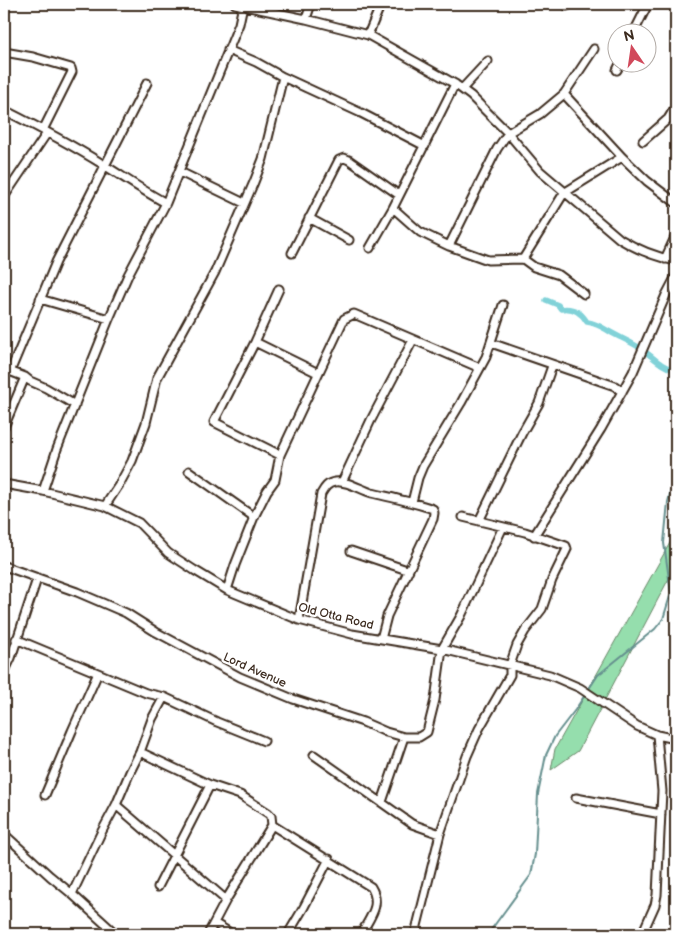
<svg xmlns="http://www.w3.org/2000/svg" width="680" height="938" viewBox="0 0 680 938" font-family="'Balsamiq Sans',sans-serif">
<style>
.green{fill:#95dead;stroke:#688466}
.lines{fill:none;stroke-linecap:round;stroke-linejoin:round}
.stream{stroke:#658f8e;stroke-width:2}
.canal{stroke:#81d2d8;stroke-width:5.5}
.minor-casing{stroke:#3b2a1e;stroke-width:11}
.minor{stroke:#fff;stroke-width:7}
.labels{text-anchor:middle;stroke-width:4.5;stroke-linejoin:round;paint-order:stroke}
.street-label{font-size:12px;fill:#3b2a1e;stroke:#fff}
</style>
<rect width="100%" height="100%" fill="#fff"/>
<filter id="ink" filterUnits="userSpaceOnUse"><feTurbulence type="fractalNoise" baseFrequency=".02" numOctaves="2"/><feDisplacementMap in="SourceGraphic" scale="10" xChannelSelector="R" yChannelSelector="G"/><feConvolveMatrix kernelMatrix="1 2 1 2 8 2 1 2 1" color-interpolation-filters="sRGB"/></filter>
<g filter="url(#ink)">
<path class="green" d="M 676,532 L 676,565 L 578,751 L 551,770 L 555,749 Z"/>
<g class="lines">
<path class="stream" d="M 488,934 L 531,875 L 535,854 L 538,794 L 546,755 L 555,736 L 575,710 L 598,675 L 655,629 L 663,619 L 671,593 L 664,543 L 668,502 L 676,470"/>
<path class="canal" d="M 546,300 L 558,305 L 561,309 C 573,307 581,312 587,322 C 597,323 603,328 612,333 C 621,338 631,342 640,348 C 655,358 657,364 676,371"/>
<defs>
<path id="minor" d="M 235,4 L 306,19 L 368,35 L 455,84 L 471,96 L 508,133 L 540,171 L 620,239 C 638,250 656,257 676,261
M 566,4 L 567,6 L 572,4
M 306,19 L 311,4
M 634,32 L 648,4
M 368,35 L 381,4
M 228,50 L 256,62 L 283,77 L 361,113 L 425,146
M 4,52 L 33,57 L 71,68 L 72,72 L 43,130
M 617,70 L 621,62
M 462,89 L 488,61
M 564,94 L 622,157 L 647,181 L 676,203
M 4,110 C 38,127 72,145 104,165 C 125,178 145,192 166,203
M 643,141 L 668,119 L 676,106
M 180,172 L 244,203
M 4,197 L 47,133
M 393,208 L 420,232 L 449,246 L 497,149 L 508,133 L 540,114 L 564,94 L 594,49
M 309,218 L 349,240
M 449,246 L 488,260 L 523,259 L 534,267 L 559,275 L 584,294
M 370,248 L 393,208 L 455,84
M 292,253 L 339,160 L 344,158 L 349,160 L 399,195
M 523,259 L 564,193 L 622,157
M 665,259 L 676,235
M 279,289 L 255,342 L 214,422 L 280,455
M 40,299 L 109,319
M 255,342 L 318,373
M 491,343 L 615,386 L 622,392
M 4,369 L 25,377 L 30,381 L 46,388 L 75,405
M 10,372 L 56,262 L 147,83
M 4,427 L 25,377
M 189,471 L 254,517
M 342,482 L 371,420 L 413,340
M 4,484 L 43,491 L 105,506 L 139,523 L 168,553 L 194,570 L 227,590 L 299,620 L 352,634 L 442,649 L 550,675 L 580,688 L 637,726 L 657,735 L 676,739
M 43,491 L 57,449 L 109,319 L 128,275 L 166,203 L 239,24 L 243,5
M 412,502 L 418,478 L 423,466 L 461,403 L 486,357 L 503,305
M 105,506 L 119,485 L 132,461 L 146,423 L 157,378 L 215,272 L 254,182 L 263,159 L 283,77
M 479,521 L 522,433 L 539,403 L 552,366
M 534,536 L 601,429 L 633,372 L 666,295 L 676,276
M 351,551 L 407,570
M 4,566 L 77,592 L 126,613 L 156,632 L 240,677 L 293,699 L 363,722 L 386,732 L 404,737 L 419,737 L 427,732 L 435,700 L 442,649 L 461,616 L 503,527
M 227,590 L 235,565 L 254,517 L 267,491 L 275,480 L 280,455 L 344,319 L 354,314 L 480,368
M 299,620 L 321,494 C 324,489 327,483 335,482 C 347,480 361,490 372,493 C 393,498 413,502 433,509 L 434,513 L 433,519 L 387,616 L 381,639
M 16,639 L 146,693 L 164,697 L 217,722 L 264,741
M 4,673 L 11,658 L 37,579
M 140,752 L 210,785 L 240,795 L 268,813 L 271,816 L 272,825 L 371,887 C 382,905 370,917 361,934
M 314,755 L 412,824 L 440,834
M 45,795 L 72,731 L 98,673
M 576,798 L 661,814
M 382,802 L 404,737
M 116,805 L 226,900
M 4,834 L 50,876 L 72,894 L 116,934
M 158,887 L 210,785
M 72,894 L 101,833 L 116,805 L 130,772 L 140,752 L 152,719 L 164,697
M 214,923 L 232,934
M 4,930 L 8,934
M 208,934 L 226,900 L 272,825
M 288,934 L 304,907 L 329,859
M 415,934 L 440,834 L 467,756 L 479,729 L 510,675 L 510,665 L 517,645 L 525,631 L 542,609 L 552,580 L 567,549 L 566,546 L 525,532 L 463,517
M 642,934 L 655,905 L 657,895 L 662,791 L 657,735"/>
</defs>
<use href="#minor" class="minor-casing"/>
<use href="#minor" class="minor"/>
</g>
</g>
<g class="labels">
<g class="street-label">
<text transform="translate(336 616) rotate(14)" y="4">Old Otta Road</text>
<text transform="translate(255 670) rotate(24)" y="4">Lord Avenue</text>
</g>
</g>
<rect width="680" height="938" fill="none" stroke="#fff" stroke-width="20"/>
<rect x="10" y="10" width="660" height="918" fill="none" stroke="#3b2a1e" stroke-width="2" filter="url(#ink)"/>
<g transform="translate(632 48) rotate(347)"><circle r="24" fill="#ffffff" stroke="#b1aaa5"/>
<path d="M0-4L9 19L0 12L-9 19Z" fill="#d1495b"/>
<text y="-8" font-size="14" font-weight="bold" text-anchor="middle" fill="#3b2a1e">N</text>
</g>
</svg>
